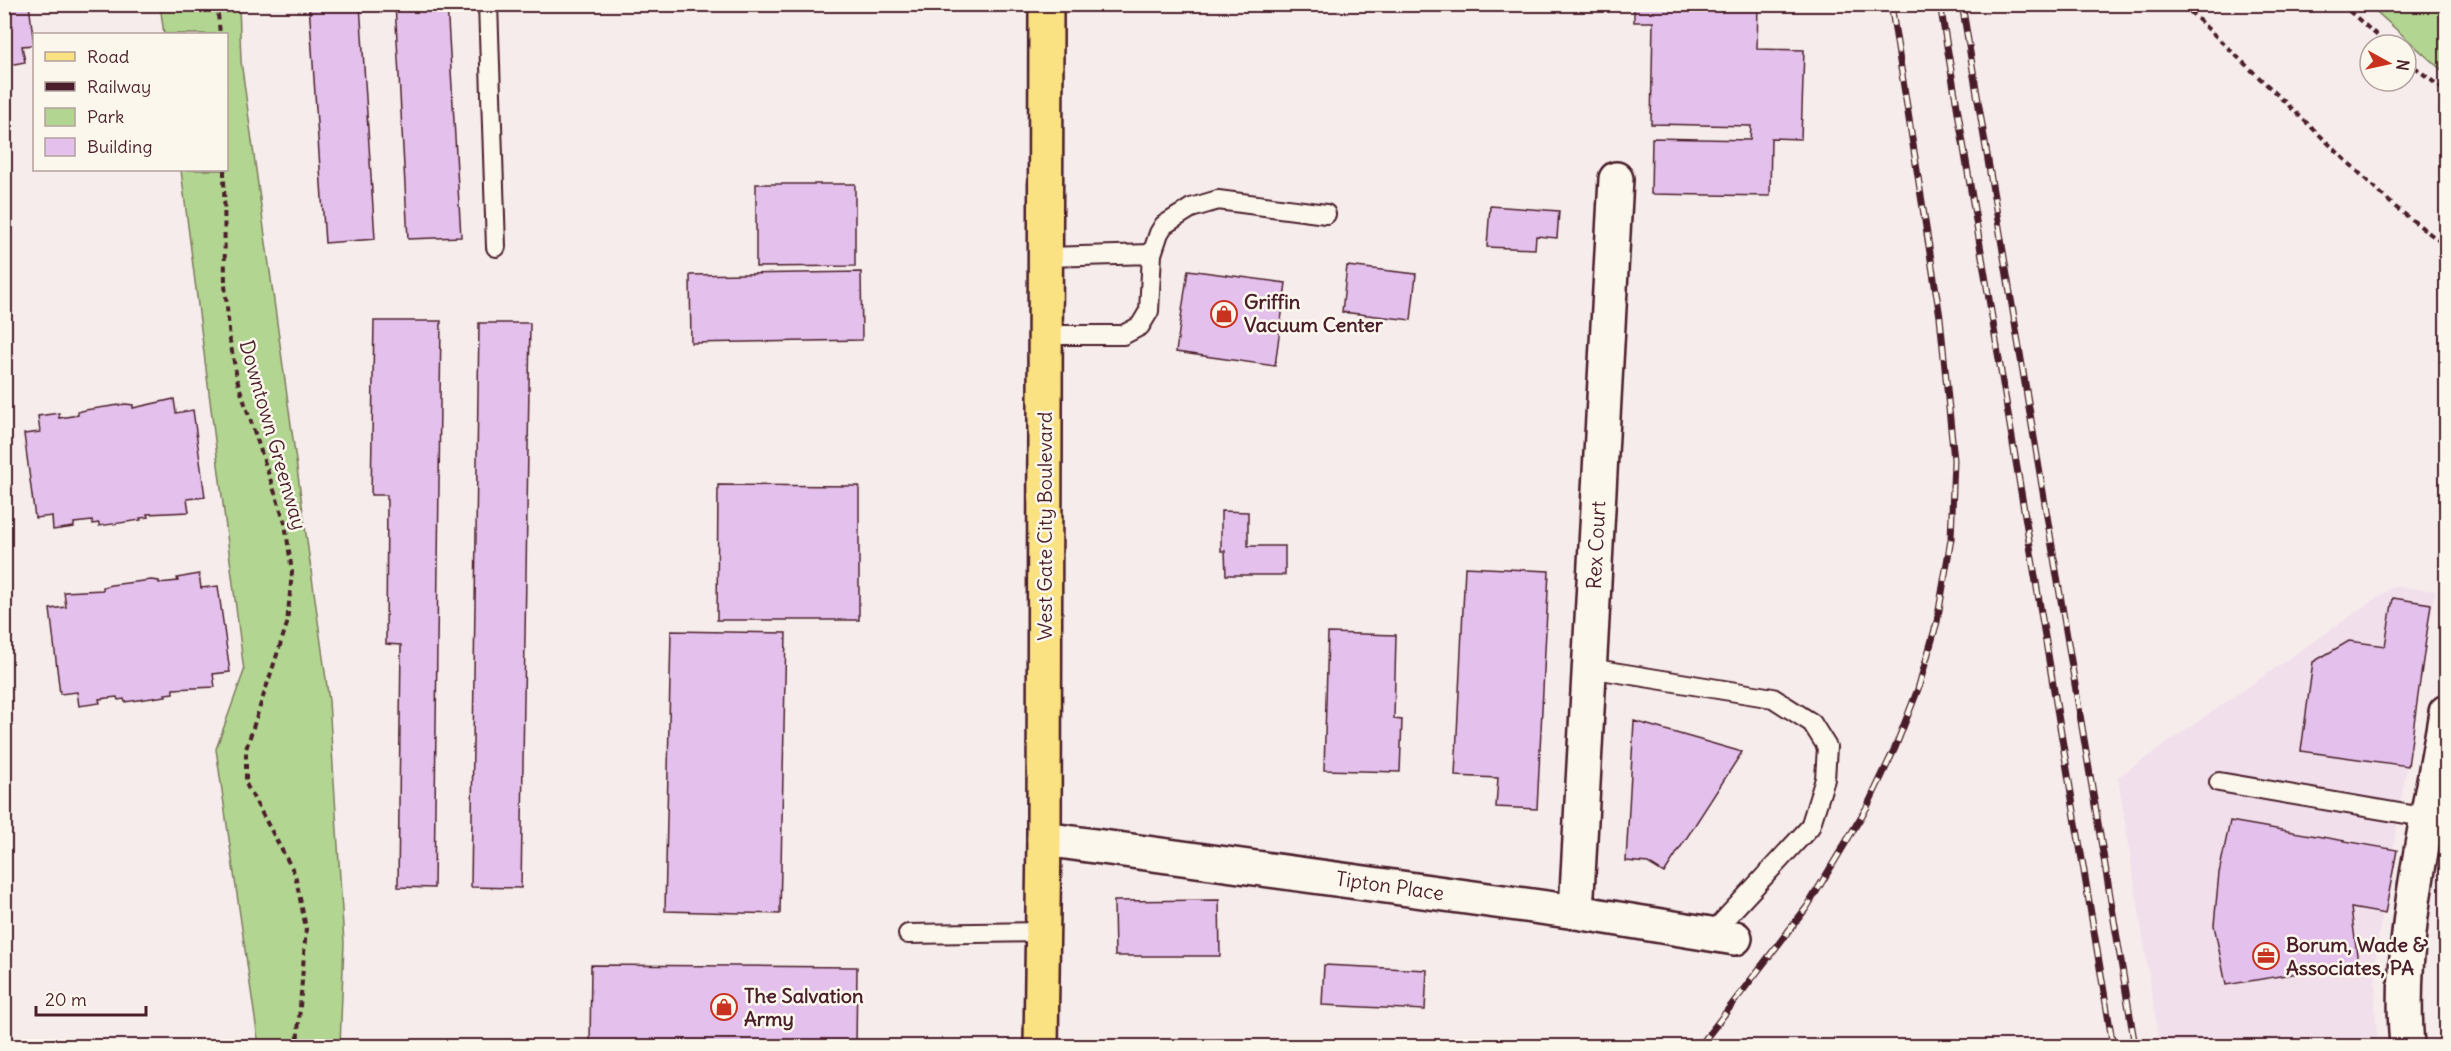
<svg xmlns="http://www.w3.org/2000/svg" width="2451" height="1051" viewBox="0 0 2451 1051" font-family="Delius,sans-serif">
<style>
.built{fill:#f1dfec}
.green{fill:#b2d691;stroke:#7e7a5e;stroke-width:1.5}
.building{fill:#e4c1ec;stroke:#4a1f2b;stroke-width:1.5}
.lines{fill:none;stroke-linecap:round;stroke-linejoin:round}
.lane-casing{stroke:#4a1f2b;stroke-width:22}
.street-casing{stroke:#4a1f2b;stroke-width:38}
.primary-casing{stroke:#4a1f2b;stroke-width:38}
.path{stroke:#4a1f2b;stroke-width:4;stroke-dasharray:6 4.5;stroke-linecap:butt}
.lane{stroke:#fbf7ec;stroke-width:18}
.street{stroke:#fbf7ec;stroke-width:33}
.primary{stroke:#fae181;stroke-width:33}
.rail-casing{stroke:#4a1f2b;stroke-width:7}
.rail{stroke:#fbf7ec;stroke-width:4.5;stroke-dasharray:14;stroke-linecap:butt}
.labels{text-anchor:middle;stroke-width:5;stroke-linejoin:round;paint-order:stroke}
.poi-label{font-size:20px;font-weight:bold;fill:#4a1f2b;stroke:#fbf7ec;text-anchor:start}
.street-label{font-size:20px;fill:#4a1f2b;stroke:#fbf7ec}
</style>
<rect width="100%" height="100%" fill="#f6ecec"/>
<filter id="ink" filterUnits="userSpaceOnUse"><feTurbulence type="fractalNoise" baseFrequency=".0167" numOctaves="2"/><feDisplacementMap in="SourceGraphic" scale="12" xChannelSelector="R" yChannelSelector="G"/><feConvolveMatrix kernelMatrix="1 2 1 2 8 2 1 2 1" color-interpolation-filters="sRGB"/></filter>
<g filter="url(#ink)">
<path class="built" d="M 2394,586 L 2435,591 L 2376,953 L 2375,1007 L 2378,1046 L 2160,1046 L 2118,777 Z"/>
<path class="green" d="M 160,5 L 239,5 L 241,61 L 329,701 L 344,943 L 340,1046 L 259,1046 L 216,749 L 244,671 L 181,170 L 226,170 L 226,34 L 164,34 Z
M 2369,5 L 2446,5 L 2446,74 Z"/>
<path class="building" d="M 4,4 L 29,4 L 34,45 L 22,46 L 25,62 L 4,66 Z
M 309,4 L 360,4 L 375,239 L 325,243 Z
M 395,4 L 447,4 L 461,237 L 408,239 Z
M 1357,4 L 1442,4 L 1442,6 Z
M 1634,4 L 1758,4 L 1757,49 L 1804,50 L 1801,139 L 1771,138 L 1770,196 L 1651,194 L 1652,138 L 1750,140 L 1751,126 L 1651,124 L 1653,22 L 1634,22 Z
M 756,184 L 855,184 L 855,266 L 756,267 Z
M 1490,206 L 1559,211 L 1557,238 L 1536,236 L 1535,249 L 1487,247 Z
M 1347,266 L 1416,274 L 1411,320 L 1342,312 Z
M 1188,270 L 1286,283 L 1275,366 L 1176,352 Z
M 861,272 L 862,340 L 691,343 L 690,275 Z
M 374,321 L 441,321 L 434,888 L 398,887 L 401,645 L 386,644 L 387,495 L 371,495 Z
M 479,323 L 530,323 L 521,888 L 471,887 Z
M 174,399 L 176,413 L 193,410 L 205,497 L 187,499 L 189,512 L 147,514 L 148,517 L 140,518 L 141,520 L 99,526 L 99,523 L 93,524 L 92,521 L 74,523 L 74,527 L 53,530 L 52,516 L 35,518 L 24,434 L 40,432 L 38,416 L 59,413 L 59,418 L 78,415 L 78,412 L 85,410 L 126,404 L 133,405 L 133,408 Z
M 718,485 L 859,486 L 859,620 L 717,620 Z
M 1221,511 L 1248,512 L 1248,546 L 1285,546 L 1285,575 L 1226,575 L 1225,551 L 1221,551 Z
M 1465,567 L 1549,571 L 1537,809 L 1496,807 L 1498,778 L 1455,776 Z
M 199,574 L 201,588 L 218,586 L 230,672 L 213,674 L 215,687 L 173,689 L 173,693 L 165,694 L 166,696 L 125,702 L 124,699 L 118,700 L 117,697 L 99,699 L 100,703 L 79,706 L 77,692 L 60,694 L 50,609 L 66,607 L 64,592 L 103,590 L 103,587 L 111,585 L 151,580 L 159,581 L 159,583 L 178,581 L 177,578 Z
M 2393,598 L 2431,604 L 2408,766 L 2301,751 L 2313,662 L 2349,641 L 2385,646 Z
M 671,631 L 786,633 L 780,914 L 665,911 Z
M 1328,633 L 1396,635 L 1394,719 L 1402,720 L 1400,772 L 1324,770 Z
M 1634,721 L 1742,752 L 1664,873 L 1648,863 L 1626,861 Z
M 2230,821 L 2397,850 L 2385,914 L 2351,908 L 2358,963 L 2226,985 L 2214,925 L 2219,873 Z
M 1219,900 L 1220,956 L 1115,956 L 1114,901 Z
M 591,965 L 857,967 L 856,1046 L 590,1046 Z
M 1324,965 L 1427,970 L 1425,1010 L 1322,1005 Z"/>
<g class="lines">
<defs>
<path id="lane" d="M 488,4 L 496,247
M 1046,257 L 1152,254
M 1046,335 L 1123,335 L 1140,326 L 1149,311 L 1152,254 L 1159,233 L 1164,225 L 1191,208 L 1218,200 L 1326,214
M 1589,668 L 1773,698 L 1812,723 L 1827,747 L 1825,779 L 1810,827 L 1711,934
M 2219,782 L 2429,818
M 908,934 L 1043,932"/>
<path id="street" d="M 1044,839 L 1576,912 L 1735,938
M 1576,912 L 1616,179
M 2407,1046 C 2397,935 2429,821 2446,712"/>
<path id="primary" d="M 1041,1046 L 1044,839 L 1046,4"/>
</defs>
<use href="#lane" class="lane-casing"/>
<use href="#street" class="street-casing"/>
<use href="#primary" class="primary-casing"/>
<path class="path" d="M 217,4 L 220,34
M 2182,4 L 2394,206 L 2446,246
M 2341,4 L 2388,45
M 2406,60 L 2446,92
M 224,170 L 225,285 L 230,341 L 238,383 L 285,523 L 292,572 L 287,624 L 246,749 L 246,784 L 295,874 L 306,928 L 297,1046"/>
<use href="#lane" class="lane"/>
<use href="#street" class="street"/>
<use href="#primary" class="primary"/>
<defs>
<path id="rail" d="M 1940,4 L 2113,1046
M 1962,4 L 2135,1046
M 1700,1046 L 1807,907 L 1867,807 L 1895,748 L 1918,689 L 1937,622 L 1951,539 L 1954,460 L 1940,317 L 1891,4"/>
</defs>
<use href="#rail" class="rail-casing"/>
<use href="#rail" class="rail"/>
</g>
</g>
<defs>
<symbol id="shop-ring" viewBox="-11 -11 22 22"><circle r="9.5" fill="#fbf7ec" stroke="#c8321e" stroke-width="1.5"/><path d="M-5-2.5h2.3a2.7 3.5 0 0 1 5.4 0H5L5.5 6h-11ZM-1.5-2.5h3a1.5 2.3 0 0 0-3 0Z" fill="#c8321e"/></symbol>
<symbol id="office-ring" viewBox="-11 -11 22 22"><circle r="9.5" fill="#fbf7ec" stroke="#c8321e" stroke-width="1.5"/><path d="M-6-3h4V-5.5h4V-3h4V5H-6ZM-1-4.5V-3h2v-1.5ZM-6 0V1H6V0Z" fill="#c8321e"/></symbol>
</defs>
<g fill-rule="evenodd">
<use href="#shop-ring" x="1209" y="299" width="30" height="30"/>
<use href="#office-ring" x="2251" y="941" width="30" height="30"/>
<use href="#shop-ring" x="709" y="992" width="30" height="30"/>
</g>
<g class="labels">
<g class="poi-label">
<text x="1244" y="309">Griffin<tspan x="1244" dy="23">Vacuum Center</tspan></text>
<text x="2286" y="952">Borum, Wade &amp;<tspan x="2286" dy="23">Associates, PA</tspan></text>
<text x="744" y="1003">The Salvation<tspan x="744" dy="23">Army</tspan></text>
</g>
<g class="street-label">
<text transform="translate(273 435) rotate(74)" y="7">Downtown Greenway</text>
<text transform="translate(1045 526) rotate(-90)" y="7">West Gate City Boulevard</text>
<text transform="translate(1596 545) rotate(-87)" y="7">Rex Court</text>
<text transform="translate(1390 886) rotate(8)" y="7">Tipton Place</text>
</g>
</g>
<rect width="2451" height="1051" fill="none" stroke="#fbf7ec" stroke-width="24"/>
<rect x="12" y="12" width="2427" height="1027" fill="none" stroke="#4a1f2b" stroke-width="2" filter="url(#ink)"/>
<rect x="33" y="33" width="195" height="138" fill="#fbf7ec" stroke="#b4a19f" stroke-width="1.5"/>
<rect x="45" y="52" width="30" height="9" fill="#fae181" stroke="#b4a19f" stroke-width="1.5"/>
<text x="87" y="63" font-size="18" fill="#4a1f2b">Road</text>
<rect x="45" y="82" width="30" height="9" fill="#4a1f2b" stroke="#b4a19f" stroke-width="1.5"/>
<text x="87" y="93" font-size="18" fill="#4a1f2b">Railway</text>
<rect x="45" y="108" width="30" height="18" fill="#b2d691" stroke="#b4a19f" stroke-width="1.5"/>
<text x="87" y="123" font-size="18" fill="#4a1f2b">Park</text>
<rect x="45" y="138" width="30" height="18" fill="#e4c1ec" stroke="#b4a19f" stroke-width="1.5"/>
<text x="87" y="153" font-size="18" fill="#4a1f2b">Building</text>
<g transform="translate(2388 63) rotate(98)"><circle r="28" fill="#fbf7ec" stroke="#b4a19f" stroke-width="1.5"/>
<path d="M0-4.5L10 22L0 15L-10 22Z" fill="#c8321e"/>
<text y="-9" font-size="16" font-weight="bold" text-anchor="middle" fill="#4a1f2b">N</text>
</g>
<path d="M36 1006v9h110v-9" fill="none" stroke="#4a1f2b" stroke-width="3"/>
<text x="45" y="1006" font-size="18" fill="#4a1f2b" stroke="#fbf7ec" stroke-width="4.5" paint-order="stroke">20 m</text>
</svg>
